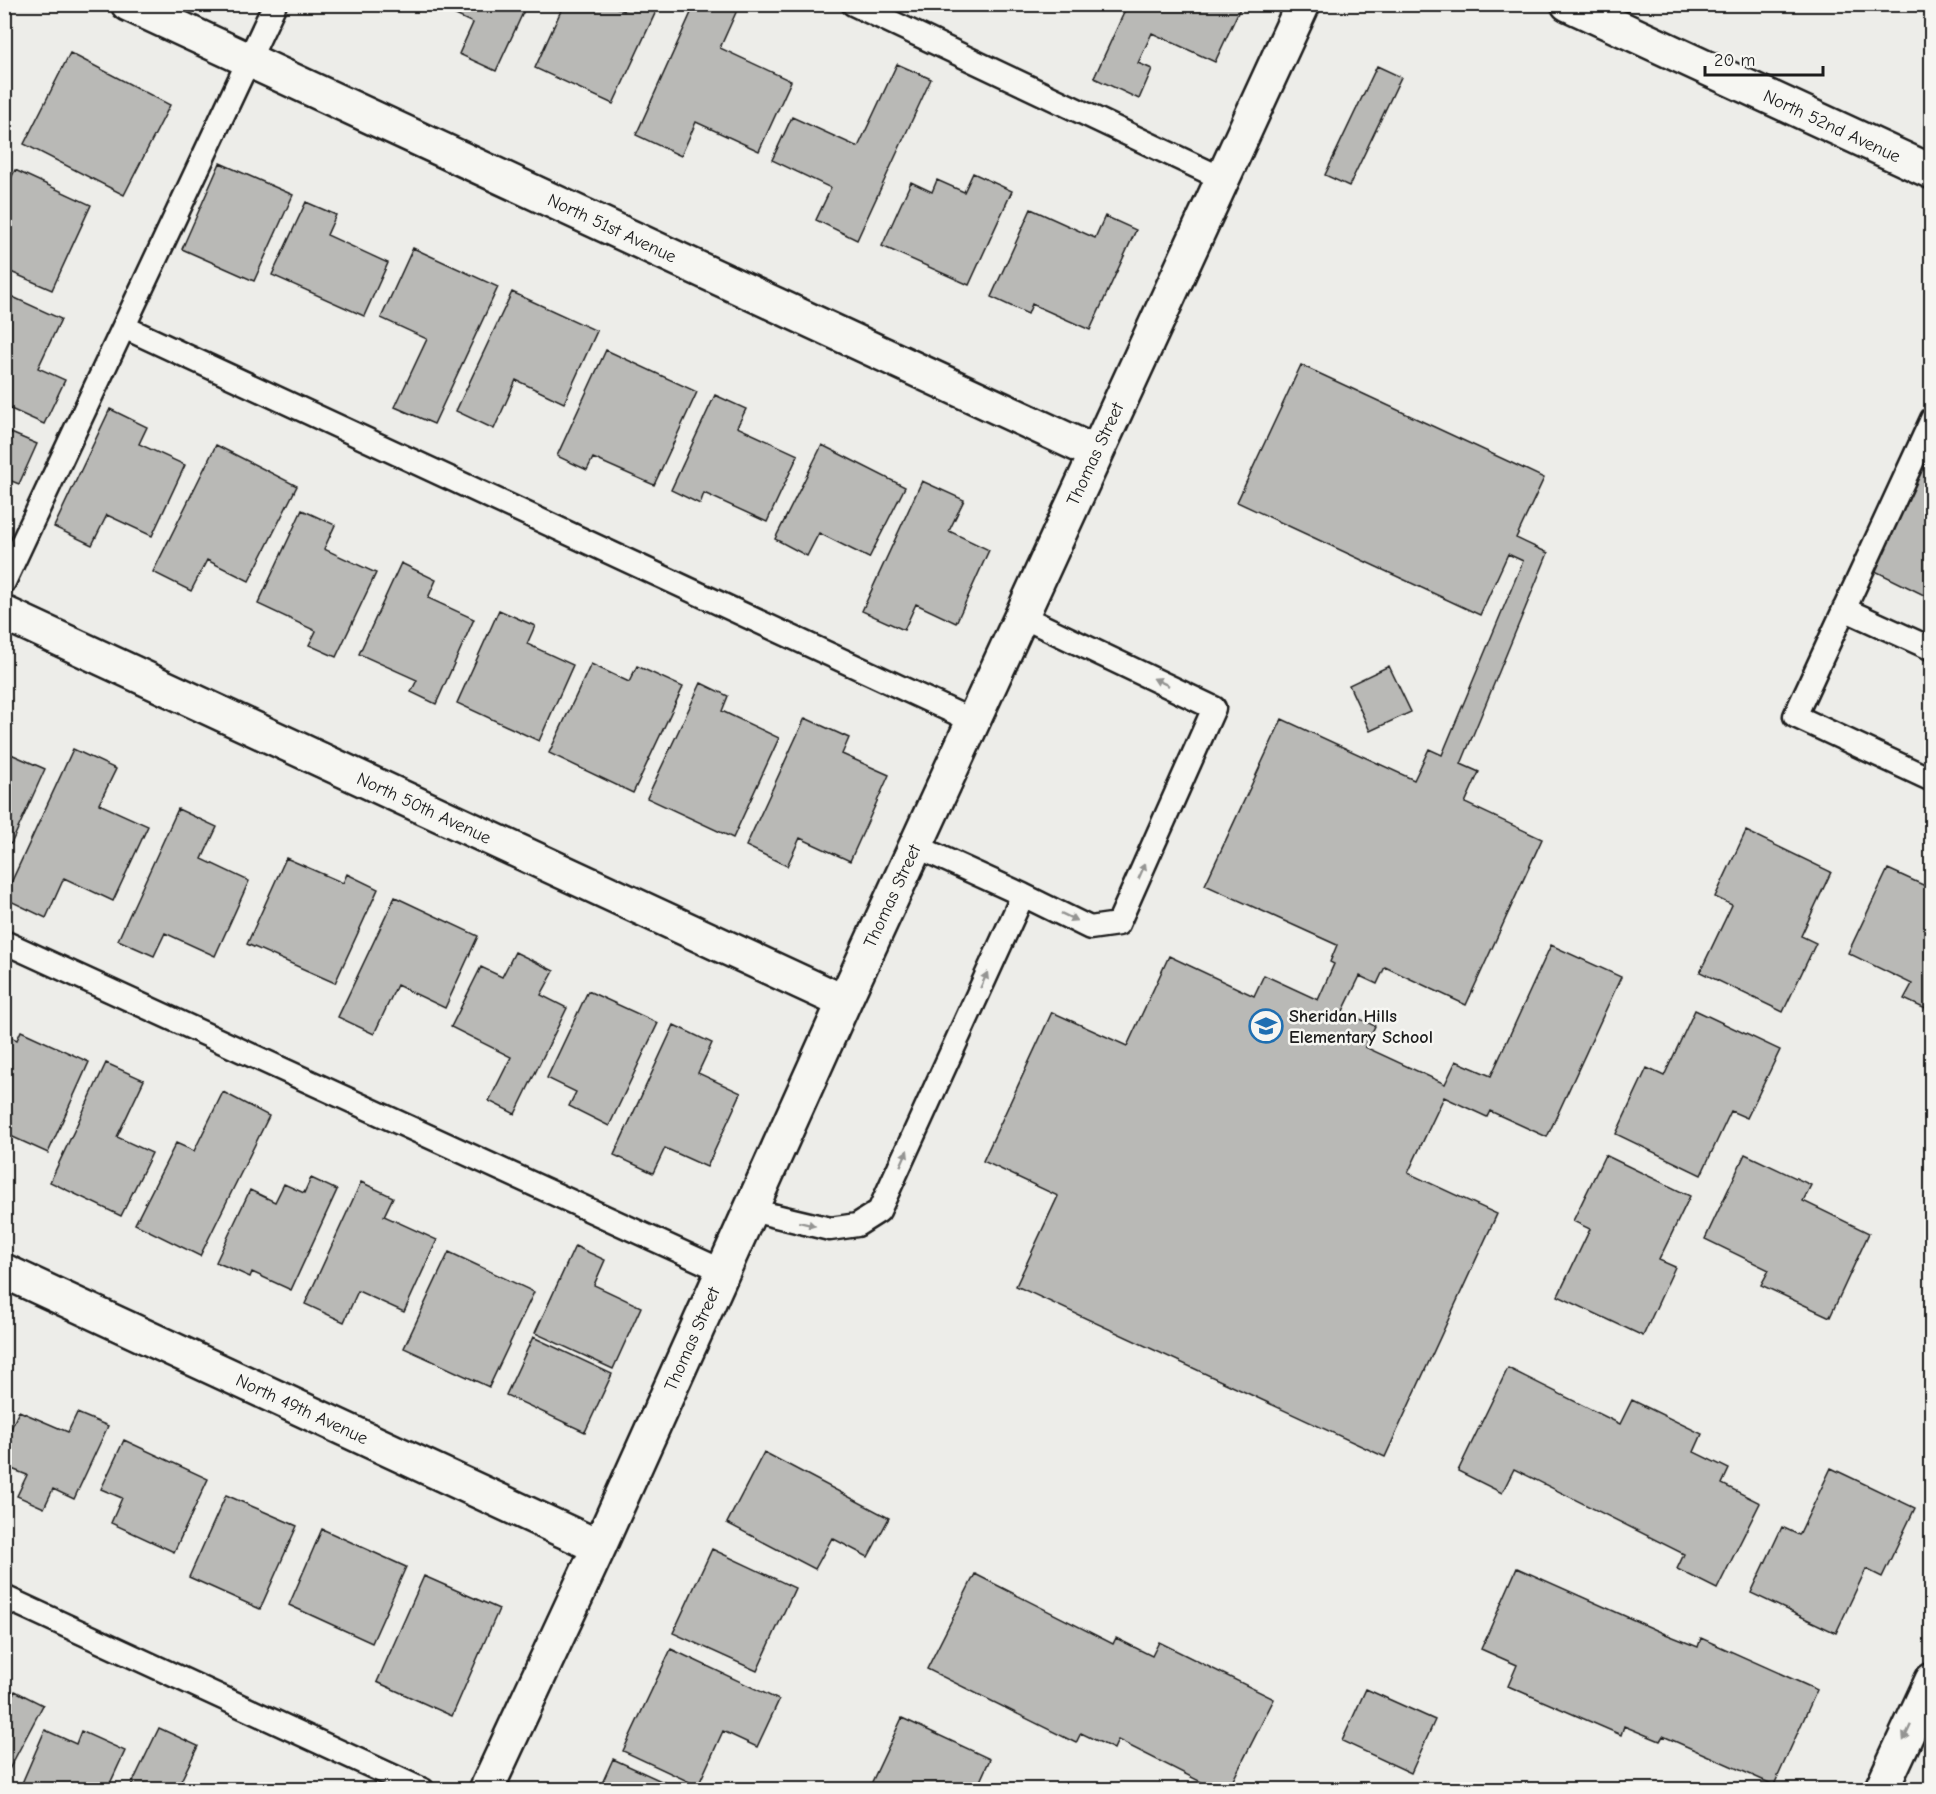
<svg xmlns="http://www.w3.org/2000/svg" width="1936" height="1794" viewBox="0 0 1936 1794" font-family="'Comic Neue',sans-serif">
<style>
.building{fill:#b9b9b6;stroke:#1c1c1c;stroke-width:1.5}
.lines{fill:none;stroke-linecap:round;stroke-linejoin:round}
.lane-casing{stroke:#1c1c1c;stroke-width:27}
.street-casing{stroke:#1c1c1c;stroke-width:38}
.primary-casing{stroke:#1c1c1c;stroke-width:38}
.lane{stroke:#f6f6f2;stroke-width:22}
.street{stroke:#f6f6f2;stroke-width:33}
.primary{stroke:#f6f6f2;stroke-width:33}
.oneway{fill:#949492}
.labels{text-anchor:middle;stroke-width:5;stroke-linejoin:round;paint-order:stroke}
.street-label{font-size:18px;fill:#1c1c1c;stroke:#f6f6f2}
.poi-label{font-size:18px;font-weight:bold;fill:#1c1c1c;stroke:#f6f6f2;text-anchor:start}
</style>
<rect width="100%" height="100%" fill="#edede9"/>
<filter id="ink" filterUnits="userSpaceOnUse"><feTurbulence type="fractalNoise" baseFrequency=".0167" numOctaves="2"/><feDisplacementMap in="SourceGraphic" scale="12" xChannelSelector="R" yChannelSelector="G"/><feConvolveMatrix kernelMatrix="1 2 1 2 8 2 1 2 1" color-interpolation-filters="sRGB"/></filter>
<g filter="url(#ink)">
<path class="building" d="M 432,4 L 527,4 L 496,71 L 459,54 L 473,23 Z
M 564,4 L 609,4 L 624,11 L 627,4 L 652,4 L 658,7 L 613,104 L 535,68 Z
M 695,4 L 729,4 L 738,8 L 720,48 L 791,81 L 759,151 L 696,122 L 681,156 L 636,135 Z
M 1128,4 L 1242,4 L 1215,62 L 1152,33 L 1138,63 L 1152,69 L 1139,99 L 1094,78 Z
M 70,53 L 170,105 L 124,195 L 24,144 Z
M 897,64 L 931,79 L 857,240 L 816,220 L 831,188 L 772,160 L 792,117 L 858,147 Z
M 1377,66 L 1401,77 L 1349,186 L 1325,175 Z
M 220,163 L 293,195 L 254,281 L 182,249 Z
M 15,170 L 91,205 L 52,290 L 4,269 L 4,193 Z
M 973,173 L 1012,191 L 969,285 L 882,246 L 911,182 L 932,192 L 937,180 L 964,192 Z
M 306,202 L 336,215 L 327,235 L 388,263 L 364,316 L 272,275 Z
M 1031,209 L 1095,238 L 1105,216 L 1136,230 L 1090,330 L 1032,304 L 1028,314 L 991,297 Z
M 413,248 L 498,287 L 434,424 L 395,407 L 427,339 L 381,318 Z
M 512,292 L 597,331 L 564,403 L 516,380 L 494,429 L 456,411 Z
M 4,293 L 61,319 L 38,368 L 65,380 L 44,424 L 4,406 Z
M 606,350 L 697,392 L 654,485 L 593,458 L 587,470 L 557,456 Z
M 1301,365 L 1544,478 L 1516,538 L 1548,553 L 1461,764 L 1479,772 L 1465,803 L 1542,839 L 1466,1005 L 1385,967 L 1377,984 L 1360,976 L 1343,1011 L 1375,1026 L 1365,1047 L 1445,1084 L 1456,1061 L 1491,1076 L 1551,945 L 1621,977 L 1547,1137 L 1490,1111 L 1487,1117 L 1444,1097 L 1408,1173 L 1497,1214 L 1385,1457 L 1016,1286 L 1058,1196 L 983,1161 L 1052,1012 L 1127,1046 L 1169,956 L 1254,996 L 1264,975 L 1318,1000 L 1334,964 L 1330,962 L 1337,945 L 1205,885 L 1282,719 L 1414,780 L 1429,749 L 1442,755 L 1523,561 L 1508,554 L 1480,615 L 1237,502 Z
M 715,395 L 746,409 L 737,427 L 798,455 L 767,522 L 704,493 L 700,504 L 671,490 Z
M 110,409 L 147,427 L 139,444 L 185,465 L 152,536 L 107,515 L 92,545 L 54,527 Z
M 4,430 L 37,444 L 19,484 L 4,478 Z
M 1932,435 L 1932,599 L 1869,568 Z
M 216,445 L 297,486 L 249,581 L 207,560 L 191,591 L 153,572 Z
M 822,445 L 905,487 L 869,558 L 819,533 L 807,556 L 775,539 Z
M 922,481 L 964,500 L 949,531 L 989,550 L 956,623 L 916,604 L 904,630 L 862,611 Z
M 302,510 L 335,525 L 324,549 L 376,573 L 336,657 L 309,645 L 316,631 L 258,604 Z
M 401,563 L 436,580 L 428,598 L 474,619 L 436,704 L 411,692 L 417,680 L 359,654 Z
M 499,610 L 535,626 L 527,644 L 573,665 L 539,741 L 457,703 Z
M 591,664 L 629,682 L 637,666 L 683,687 L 633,793 L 549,753 Z
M 1389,666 L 1411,712 L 1370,731 L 1349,685 Z
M 701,683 L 728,696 L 722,711 L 779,738 L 733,838 L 647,798 Z
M 805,718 L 849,738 L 842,754 L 889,775 L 850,861 L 800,838 L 787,866 L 746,846 Z
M 73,749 L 116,769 L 99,804 L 148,826 L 113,901 L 64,878 L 46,918 L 4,898 Z
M 4,751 L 45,769 L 11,844 L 4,841 Z
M 178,809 L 217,827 L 202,859 L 249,881 L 215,956 L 165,933 L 154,956 L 118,940 Z
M 1746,831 L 1831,872 L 1801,936 L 1816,943 L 1783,1012 L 1700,972 L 1732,905 L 1715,897 Z
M 286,858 L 343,883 L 347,874 L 378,889 L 335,983 L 247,944 Z
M 1888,869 L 1932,889 L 1932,1012 L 1904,999 L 1912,984 L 1848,953 Z
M 395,897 L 478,936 L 445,1008 L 397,985 L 374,1034 L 338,1017 Z
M 515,952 L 554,971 L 541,995 L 567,1008 L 515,1114 L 489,1101 L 511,1057 L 451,1027 L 481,967 L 502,977 Z
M 588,991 L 658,1023 L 609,1126 L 569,1106 L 576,1092 L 547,1078 Z
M 1695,1010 L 1780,1050 L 1747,1118 L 1731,1111 L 1701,1175 L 1616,1134 L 1647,1068 L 1664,1076 Z
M 674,1025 L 712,1043 L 698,1073 L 741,1093 L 707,1167 L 665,1148 L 653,1173 L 614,1155 Z
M 21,1031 L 89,1062 L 48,1153 L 4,1133 L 4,1034 L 17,1040 Z
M 106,1063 L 144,1080 L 117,1137 L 152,1153 L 121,1216 L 50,1182 Z
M 223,1092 L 269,1116 L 200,1256 L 135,1224 L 176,1143 L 194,1151 Z
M 1745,1154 L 1811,1185 L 1803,1201 L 1869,1233 L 1830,1317 L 1761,1285 L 1769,1270 L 1705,1239 Z
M 1605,1155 L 1690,1196 L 1659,1260 L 1675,1267 L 1643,1336 L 1558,1296 L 1590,1229 L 1573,1221 Z
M 311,1178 L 337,1190 L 291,1290 L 252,1272 L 250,1277 L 216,1262 L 250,1190 L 275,1202 L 284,1184 L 304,1193 Z
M 361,1182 L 393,1197 L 384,1216 L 437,1240 L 404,1312 L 358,1291 L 344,1322 L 305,1304 Z
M 575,1246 L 605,1260 L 594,1285 L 641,1307 L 613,1369 L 535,1333 Z
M 449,1252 L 534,1292 L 489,1387 L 404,1348 Z
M 533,1337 L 612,1374 L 585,1432 L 506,1395 Z
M 1508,1368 L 1620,1424 L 1632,1400 L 1702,1434 L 1694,1452 L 1729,1469 L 1722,1484 L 1760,1503 L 1717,1589 L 1677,1569 L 1684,1554 L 1514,1469 L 1502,1493 L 1458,1471 Z
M 19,1411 L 68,1432 L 77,1413 L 108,1426 L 74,1499 L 53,1489 L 44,1508 L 17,1496 L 27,1475 L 4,1466 L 4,1444 Z
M 124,1440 L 208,1479 L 174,1552 L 111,1523 L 122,1498 L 101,1489 Z
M 764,1452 L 889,1518 L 868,1557 L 832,1538 L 815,1569 L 727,1523 Z
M 1831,1468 L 1915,1508 L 1882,1577 L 1866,1569 L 1836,1633 L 1751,1593 L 1782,1527 L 1799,1535 Z
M 226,1495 L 297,1526 L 260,1609 L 189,1577 Z
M 322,1529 L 406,1567 L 372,1643 L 289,1605 Z
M 712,1549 L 795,1588 L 757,1671 L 673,1633 Z
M 1517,1568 L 1663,1633 L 1698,1647 L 1701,1638 L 1817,1690 L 1774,1785 L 1663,1736 L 1660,1741 L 1624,1726 L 1621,1735 L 1508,1686 L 1517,1665 L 1481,1649 Z
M 975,1574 L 1113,1644 L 1116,1638 L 1152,1656 L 1159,1642 L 1274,1699 L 1228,1790 L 1217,1790 L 1118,1740 L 1114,1749 L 1081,1733 L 1076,1743 L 927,1669 Z
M 424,1576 L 499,1609 L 452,1716 L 377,1682 Z
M 671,1649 L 779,1700 L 757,1747 L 723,1731 L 698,1786 L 623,1751 Z
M 1366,1689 L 1435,1720 L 1411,1773 L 1342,1741 Z
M 15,1691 L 43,1705 L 4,1779 L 4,1710 Z
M 902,1718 L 990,1759 L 976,1790 L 883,1790 L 871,1784 Z
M 159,1728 L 198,1746 L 179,1785 L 188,1790 L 129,1790 Z
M 45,1730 L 76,1744 L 81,1731 L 125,1751 L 107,1790 L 19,1790 Z
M 613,1759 L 681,1790 L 599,1790 Z"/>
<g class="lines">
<defs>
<path id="lane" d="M 853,4 L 1223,179
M 124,327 L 973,721
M 1932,419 L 1795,716 L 1932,780
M 4,582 L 275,4
M 1844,609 L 1932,649
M 1021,616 L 1214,708 L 1118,924 L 1090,928 L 1023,895
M 4,942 L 723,1271
M 751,1210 L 830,1229 L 857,1225 L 879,1211 L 1023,895 L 916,846
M 4,1597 L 423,1790"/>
<path id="street" d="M 128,4 L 1096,453
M 1568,4 L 1932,172
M 4,613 L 844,1002
M 4,1271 L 599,1547
M 486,1790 L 599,1547 L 844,1002 L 1303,4"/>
<path id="primary" d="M 1881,1790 L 1932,1680"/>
</defs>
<use href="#lane" class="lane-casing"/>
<use href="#street" class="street-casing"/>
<use href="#primary" class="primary-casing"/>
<use href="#lane" class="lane"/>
<use href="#street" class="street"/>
<use href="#primary" class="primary"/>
</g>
<defs><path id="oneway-solid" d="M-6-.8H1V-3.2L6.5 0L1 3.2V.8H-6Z" transform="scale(1.5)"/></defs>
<g class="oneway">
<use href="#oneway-solid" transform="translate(1161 682) rotate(-154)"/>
<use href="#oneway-solid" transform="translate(1142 871) rotate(-66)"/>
<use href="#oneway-solid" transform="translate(1069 917) rotate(26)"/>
<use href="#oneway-solid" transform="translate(984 980) rotate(-66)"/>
<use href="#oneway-solid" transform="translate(904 1158) rotate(-66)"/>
<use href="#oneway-solid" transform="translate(807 1224) rotate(14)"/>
<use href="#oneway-solid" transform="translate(1907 1733) rotate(115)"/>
</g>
</g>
<defs>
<symbol id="school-ring" viewBox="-11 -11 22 22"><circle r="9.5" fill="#f6f6f2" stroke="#1f6fb2" stroke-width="1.5"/><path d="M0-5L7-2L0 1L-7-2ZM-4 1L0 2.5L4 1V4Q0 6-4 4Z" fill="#1f6fb2"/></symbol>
</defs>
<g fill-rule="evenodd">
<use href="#school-ring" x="1247" y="1007" width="38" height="38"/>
</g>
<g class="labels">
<g class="street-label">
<text transform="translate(1832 126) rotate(25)" y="6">North 52nd Avenue</text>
<text transform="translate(612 228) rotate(25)" y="6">North 51st Avenue</text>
<text transform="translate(1095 454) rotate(-65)" y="6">Thomas Street</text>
<text transform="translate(424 808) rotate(25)" y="6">North 50th Avenue</text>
<text transform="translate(892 896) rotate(-65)" y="6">Thomas Street</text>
<text transform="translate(692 1339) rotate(-66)" y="6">Thomas Street</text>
<text transform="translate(302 1409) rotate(25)" y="6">North 49th Avenue</text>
</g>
<g class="poi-label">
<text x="1289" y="1022">Sheridan Hills<tspan x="1289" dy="21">Elementary School</tspan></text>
</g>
</g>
<rect width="1936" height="1794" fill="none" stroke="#f6f6f2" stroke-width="24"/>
<rect x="12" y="12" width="1912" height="1770" fill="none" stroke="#1c1c1c" stroke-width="2" filter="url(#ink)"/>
<path d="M1705 66v9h118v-9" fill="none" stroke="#1c1c1c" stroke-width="3"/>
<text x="1714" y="66" font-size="18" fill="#1c1c1c" stroke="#f6f6f2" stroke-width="4.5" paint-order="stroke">20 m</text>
</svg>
